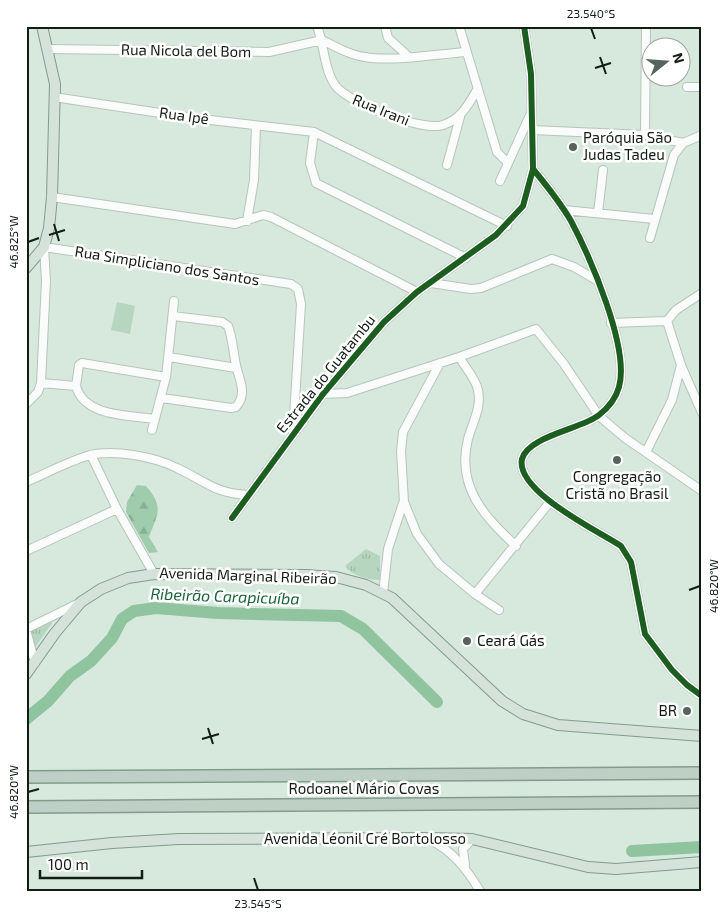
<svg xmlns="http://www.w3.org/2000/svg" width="728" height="917" viewBox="0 0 728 917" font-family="'Exo 2',sans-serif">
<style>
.forest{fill:url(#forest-firs)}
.park{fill:url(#park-tufts)}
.garden{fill:#b7d6c0}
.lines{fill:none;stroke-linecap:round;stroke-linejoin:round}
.river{stroke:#8fc49f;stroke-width:12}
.minor-casing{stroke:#b7c4bb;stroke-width:10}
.major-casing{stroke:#829c8c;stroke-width:12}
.highway-casing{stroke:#829c8c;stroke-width:14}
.minor{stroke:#f9fcfa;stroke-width:8}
.major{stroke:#d5e2da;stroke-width:10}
.highway{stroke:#bed0c6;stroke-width:11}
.cycleway-casing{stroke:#fff;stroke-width:9}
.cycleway{stroke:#1b5e20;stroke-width:6}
.ticks{fill:none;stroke:#121d15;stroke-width:2}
.poi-dot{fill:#57645b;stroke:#fff;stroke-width:2}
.labels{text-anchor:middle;stroke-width:5;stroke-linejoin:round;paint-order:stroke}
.street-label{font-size:15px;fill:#121d15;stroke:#fff}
.poi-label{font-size:15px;fill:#121d15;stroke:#fff;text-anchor:start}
.water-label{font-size:16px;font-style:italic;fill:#186438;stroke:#fff}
.neatline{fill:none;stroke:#121d15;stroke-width:2}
.ticks-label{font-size:12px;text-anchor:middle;fill:#121d15}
</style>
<defs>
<pattern id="forest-firs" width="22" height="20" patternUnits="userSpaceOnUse" patternTransform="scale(1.25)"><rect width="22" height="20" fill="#9fccad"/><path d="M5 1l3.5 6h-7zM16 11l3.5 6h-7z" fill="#88af94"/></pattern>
<pattern id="park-tufts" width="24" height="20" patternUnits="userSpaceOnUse" patternTransform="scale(1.25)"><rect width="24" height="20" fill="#b7d6c0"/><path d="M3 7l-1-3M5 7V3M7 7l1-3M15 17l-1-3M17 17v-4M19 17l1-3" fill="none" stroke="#9cb7a4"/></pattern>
</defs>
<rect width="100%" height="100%" fill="#d7e8dc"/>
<path class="forest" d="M 137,485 L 146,486 C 164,507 158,513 149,537 L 158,552 L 149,553 L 126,512 L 127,502 Z"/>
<path class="park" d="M 366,549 L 380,556 L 380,580 C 368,580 353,576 345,566 Z
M 49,620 L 52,623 L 34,649 L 29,631 Z"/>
<path class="garden" d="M 117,302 L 135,306 L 130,334 L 111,330 Z"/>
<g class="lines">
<path class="river" d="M 26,719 L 48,701 L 70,676 L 91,661 L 112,638 L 122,619 L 134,611 L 156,608 L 218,613 L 341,616 L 363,629 L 437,702
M 632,851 L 702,847"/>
<defs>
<path id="minor" d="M 317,26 C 324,44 324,69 335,85 C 347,103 423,132 443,125 C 461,119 468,105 477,90
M 385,26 L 388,38 L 408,56
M 459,26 L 497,152 L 507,162
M 322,40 C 336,47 350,55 365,57 C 392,62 438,54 466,52
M 49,49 L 269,52 L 322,40
M 687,87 L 702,87
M 54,97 L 193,118 L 314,132 L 507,226
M 532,130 L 645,135 L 683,143
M 314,132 L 310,163 L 316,183 L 466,258
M 645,135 L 646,26
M 447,165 L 460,117
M 533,169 C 547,186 560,202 571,221 C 590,257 630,348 619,387 C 616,398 608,408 599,415 C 582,429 528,436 522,459 C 515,491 598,531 621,546 L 631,562 L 645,634 L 672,670 L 687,685 L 702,696
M 500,181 L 531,113
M 52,197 L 235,224 L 263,215 L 271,217 L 417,292
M 564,210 L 655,219
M 598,213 L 603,170
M 247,221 L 254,180 L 256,126
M 650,238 L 674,155 L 683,143 L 702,135
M 431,283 L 471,289 L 481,288 L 552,259 L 574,267 L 598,281
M 667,321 L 681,365 L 702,413
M 667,321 L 676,310 L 702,293
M 611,323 L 667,321
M 169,357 L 236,368
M 459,357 C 465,367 476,379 478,390 C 482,407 472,424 468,439 C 456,487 484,516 516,546
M 440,363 L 403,432 L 401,451 L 404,502 L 417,534 L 439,564 L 475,594 L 499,610
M 41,383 L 76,386 C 84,417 129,415 155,419
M 76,386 L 79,365 L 82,363 L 166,377
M 323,394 L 347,393 L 459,357 L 536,329 L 564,364 L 599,416 L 625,438 L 702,491
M 162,398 L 231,408 L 236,407 C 248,393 239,380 236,365 C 233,352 233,339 228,326 L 222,322 L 173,316
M 26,404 L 38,392 L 41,383 L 46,281 L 44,247 L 291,284 L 298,289 L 301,304 L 293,432
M 152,430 L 166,377 L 174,301
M 646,452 L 672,400 L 681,365
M 91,455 L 117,509 L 154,574
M 26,482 C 47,473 69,461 90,455 C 115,449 155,457 177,468 C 205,481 214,493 247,495
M 232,518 L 323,394 L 384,322 L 417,292 L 496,235 L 523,206 L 533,169 L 531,74 L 524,26
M 26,551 L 117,509
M 383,593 L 388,549 L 403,503
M 475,594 L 550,502
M 26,629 L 79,603
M 26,630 L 35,663
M 428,839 C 453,851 466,868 480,891
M 465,865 L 463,849 L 472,839"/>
<path id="major" d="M 26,268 L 44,247 L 49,228 L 52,197 L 55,84 L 42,26
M 26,674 L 55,633 L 81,602 L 101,589 L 128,578 L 154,574 L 305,575 L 336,577 L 366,585 L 392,598 L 502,701 L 523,714 L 558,725 L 702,736
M 26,852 L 112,843 L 179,839 L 427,838 L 472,839 L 588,867 L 616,869 L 702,862"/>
<path id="highway" d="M 26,777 L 702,773
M 26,807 L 702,802"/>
</defs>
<use href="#minor" class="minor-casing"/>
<use href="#major" class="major-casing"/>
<use href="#highway" class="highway-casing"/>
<use href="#minor" class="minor"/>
<use href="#major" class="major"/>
<use href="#highway" class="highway"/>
<defs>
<path id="cycleway" d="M 533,169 C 547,186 560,202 571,221 C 590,257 630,348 619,387 C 616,398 608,408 599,415 C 582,429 528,436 522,459 C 515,491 598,531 621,546 L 631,562 L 645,634 L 672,670 L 687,685 L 702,696
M 232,518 L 323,394 L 384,322 L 417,292 L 496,235 L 523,206 L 533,169 L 531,74 L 524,26"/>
</defs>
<use href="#cycleway" class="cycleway-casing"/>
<use href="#cycleway" class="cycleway"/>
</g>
<path class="ticks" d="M 591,28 L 595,39M 600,57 L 606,74M 595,68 L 611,63M 54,224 L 59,241M 49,235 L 65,230M 28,242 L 39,238M 689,590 L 700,586M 208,728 L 213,744M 202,739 L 219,734M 28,792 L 39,789M 254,878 L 258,890"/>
<g class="poi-dot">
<circle cx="573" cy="147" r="5"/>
<circle cx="617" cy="460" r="5"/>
<circle cx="467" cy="641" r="5"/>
<circle cx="687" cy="711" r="5"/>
</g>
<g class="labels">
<g class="street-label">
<text transform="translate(186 51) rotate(1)" y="5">Rua Nicola del Bom</text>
<text transform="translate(381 110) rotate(22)" y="5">Rua Irani</text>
<text transform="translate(184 116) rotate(8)" y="5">Rua Ipê</text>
<text transform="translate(167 266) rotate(9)" y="5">Rua Simpliciano dos Santos</text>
<text transform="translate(326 374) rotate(-51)" y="5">Estrada do Guatambu</text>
<text transform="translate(248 576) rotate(2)" y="5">Avenida Marginal Ribeirão</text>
<text x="364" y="794">Rodoanel Mário Covas</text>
<text x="365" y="844">Avenida Léonil Cré Bortolosso</text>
</g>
<g class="poi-label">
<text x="583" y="143">Paróquia São<tspan x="583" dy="17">Judas Tadeu</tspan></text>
<text x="617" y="482" text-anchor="middle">Congregação<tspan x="617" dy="17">Cristã no Brasil</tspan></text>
<text x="477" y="646">Ceará Gás</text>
<text x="677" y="716" text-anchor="end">BR</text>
</g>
<g class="water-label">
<text transform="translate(225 596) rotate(2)" y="6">Ribeirão Carapicuíba</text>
</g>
</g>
<rect width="728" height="917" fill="none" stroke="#ffffff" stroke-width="55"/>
<g transform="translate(666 62) rotate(73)"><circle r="24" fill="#ffffff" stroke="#a0a5a1"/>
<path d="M0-4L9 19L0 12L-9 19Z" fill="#57645b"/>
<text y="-8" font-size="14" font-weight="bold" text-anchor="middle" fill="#121d15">N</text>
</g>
<path d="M40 870v8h102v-8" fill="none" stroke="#121d15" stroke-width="2.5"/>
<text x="48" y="870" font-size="15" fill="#121d15" stroke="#ffffff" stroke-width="4" paint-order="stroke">100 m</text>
<rect x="28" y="28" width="672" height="862" class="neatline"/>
<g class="ticks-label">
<text x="591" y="18">23.540°S</text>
<text transform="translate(14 242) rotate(-90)" y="4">46.825°W</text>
<text transform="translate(714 586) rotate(-90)" y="4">46.820°W</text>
<text transform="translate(14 792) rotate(-90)" y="4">46.820°W</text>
<text x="258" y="908">23.545°S</text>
</g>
</svg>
